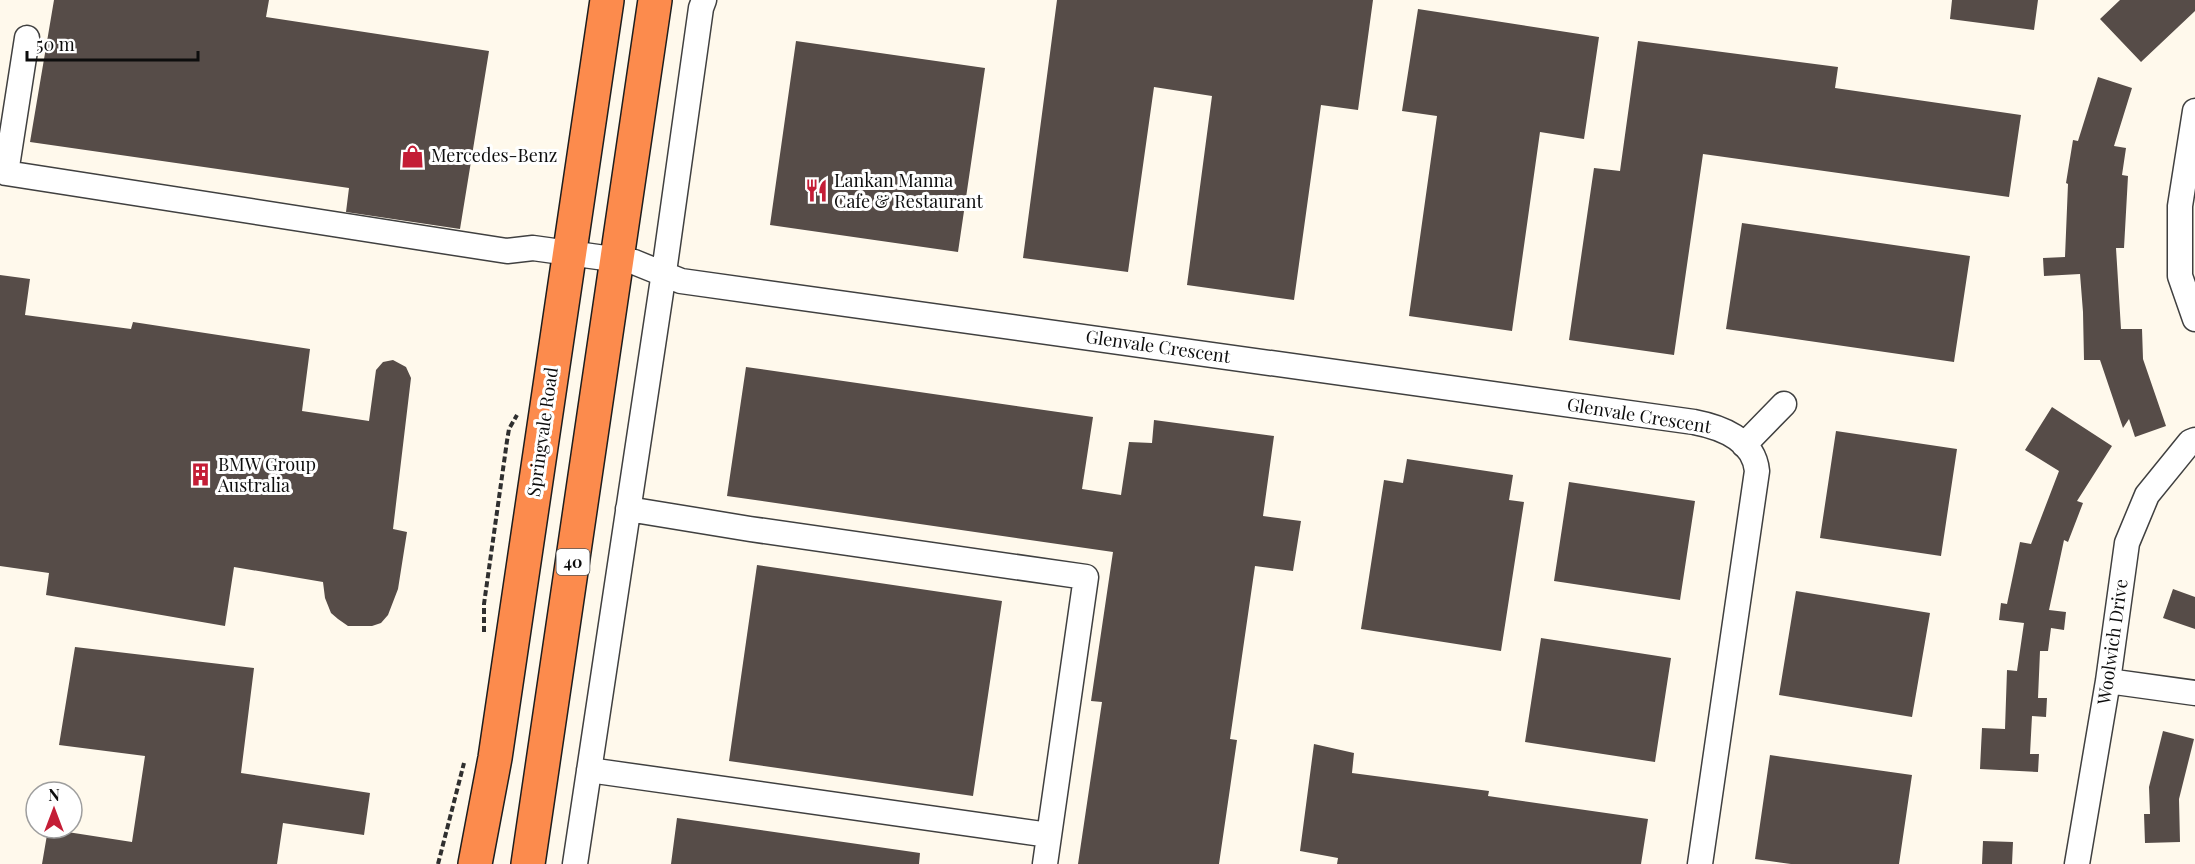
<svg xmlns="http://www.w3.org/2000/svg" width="2195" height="864" viewBox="0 0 2195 864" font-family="'Playfair Display',serif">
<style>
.building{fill:#564c48}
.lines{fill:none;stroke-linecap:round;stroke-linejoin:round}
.minor-casing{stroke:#404040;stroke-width:27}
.highway-casing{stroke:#1e1e1e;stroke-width:36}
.path{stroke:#2f2f2f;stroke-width:4;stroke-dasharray:6 3;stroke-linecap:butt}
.minor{stroke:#fff;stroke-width:24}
.highway{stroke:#fc8b4d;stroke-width:33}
.labels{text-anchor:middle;stroke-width:6;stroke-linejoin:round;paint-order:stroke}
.shield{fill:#fff;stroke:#565656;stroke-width:1.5}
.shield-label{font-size:16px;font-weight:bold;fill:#0d0d0d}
.poi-label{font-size:18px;fill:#0d0d0d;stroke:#fff;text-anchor:start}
.street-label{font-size:18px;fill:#0d0d0d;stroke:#fff}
</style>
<rect width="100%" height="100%" fill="#fff9ec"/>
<path class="building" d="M 54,0 L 269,0 L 266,17 L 489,51 L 460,229 L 346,212 L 349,188 L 30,142 Z
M 1057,0 L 1373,0 L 1358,110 L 1321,105 L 1294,300 L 1187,285 L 1212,96 L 1154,87 L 1128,272 L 1023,258 Z
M 1952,0 L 2038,0 L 2034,30 L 1950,19 Z
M 2120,0 L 2195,0 L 2195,11 L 2141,62 L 2100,19 Z
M 1418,9 L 1599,37 L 1584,139 L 1540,132 L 1512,331 L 1409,316 L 1437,116 L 1402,111 Z
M 796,41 L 985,68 L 958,252 L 770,225 Z
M 1638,41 L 1838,67 L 1835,88 L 2021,115 L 2009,197 L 1703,154 L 1674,355 L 1569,340 L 1594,168 L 1620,171 Z
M 2098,77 L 2132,88 L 2114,146 L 2126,148 L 2122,175 L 2128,176 L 2124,248 L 2116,248 L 2121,329 L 2142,329 L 2143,359 L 2166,426 L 2135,437 L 2129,419 L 2123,428 L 2100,360 L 2084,360 L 2083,312 L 2080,274 L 2044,276 L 2043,258 L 2065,257 L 2068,184 L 2066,183 L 2073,140 L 2078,141 Z
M 1742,223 L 1970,256 L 1954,362 L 1726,329 Z
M 0,275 L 30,279 L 25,315 L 131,329 L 133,322 L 310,349 L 302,411 L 369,421 L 376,370 L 383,362 L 393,360 L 406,367 L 411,378 L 393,529 L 407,532 L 398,589 L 388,615 L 381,623 L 372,626 L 348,626 L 338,619 L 331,613 L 325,598 L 323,582 L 234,567 L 225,626 L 46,595 L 49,573 L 0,566 Z
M 746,367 L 1093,417 L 1082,489 L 1121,495 L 1129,442 L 1152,443 L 1154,420 L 1274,436 L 1263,516 L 1301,521 L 1293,571 L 1255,566 L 1230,739 L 1237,740 L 1219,864 L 1078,864 L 1102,702 L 1091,701 L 1113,552 L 727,496 Z
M 2052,407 L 2112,446 L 2077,501 L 2083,503 L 2068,542 L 2064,540 L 2049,610 L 2066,612 L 2064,630 L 2051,628 L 2048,651 L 2040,651 L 2038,698 L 2047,698 L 2046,717 L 2032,716 L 2030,754 L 2039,754 L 2038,772 L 1980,769 L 1982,728 L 2005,729 L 2007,670 L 2017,671 L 2024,623 L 1999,620 L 2001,603 L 2007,604 L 2020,542 L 2031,544 L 2059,471 L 2025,450 Z
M 1836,431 L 1957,449 L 1941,556 L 1820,538 Z
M 1407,459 L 1513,475 L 1509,500 L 1524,502 L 1501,651 L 1361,629 L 1384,480 L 1403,483 Z
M 1569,482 L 1695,501 L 1680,600 L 1554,581 Z
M 757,565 L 1002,601 L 973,796 L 729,761 Z
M 2173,589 L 2195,597 L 2195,629 L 2163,618 Z
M 1796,591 L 1930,613 L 1912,717 L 1779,695 Z
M 1541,638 L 1671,658 L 1655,762 L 1525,742 Z
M 75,647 L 254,668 L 241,773 L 370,793 L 364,835 L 283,823 L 277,864 L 42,864 L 48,829 L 132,842 L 145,756 L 59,745 Z
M 2163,731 L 2194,739 L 2179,799 L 2180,842 L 2145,843 L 2144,814 L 2150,814 L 2149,787 Z
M 1314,744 L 1354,753 L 1352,773 L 1489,791 L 1488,796 L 1648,819 L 1641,864 L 1337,864 L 1338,858 L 1300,851 Z
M 1770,755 L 1912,775 L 1899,864 L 1791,864 L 1755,859 Z
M 677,818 L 920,853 L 919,864 L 671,864 Z
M 1983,841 L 2013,842 L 2012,864 L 1982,864 Z"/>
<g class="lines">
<defs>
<path id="minor" d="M 27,38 L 6,173 L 507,251 L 533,248 L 634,262 L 681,281 L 1694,422 C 1720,427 1754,439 1757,471 L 1700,864
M 2195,111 L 2180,206 L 2180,276 L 2195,319
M 1744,445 L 1784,404
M 628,509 L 750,529 L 1086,577 L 1045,864
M 2108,681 L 2195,693
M 589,770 L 1049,835
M 575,864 L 664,272 L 701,8 L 704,0
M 2077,864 L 2108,681 L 2127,543 L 2147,495 L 2190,442 L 2195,440"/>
<path id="highway" d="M 475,864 L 495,758 L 607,0
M 528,864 L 655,0"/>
</defs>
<use href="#minor" class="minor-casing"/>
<use href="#highway" class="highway-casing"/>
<path class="path" d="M 484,632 L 484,604 L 507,441 L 509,429 L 517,415
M 438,864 L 464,763"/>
<use href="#minor" class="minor"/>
<use href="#highway" class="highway"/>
</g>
<defs>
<symbol id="shop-bare" viewBox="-9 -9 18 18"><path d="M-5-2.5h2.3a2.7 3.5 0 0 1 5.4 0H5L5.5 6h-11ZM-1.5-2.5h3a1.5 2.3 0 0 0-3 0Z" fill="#c41d36" stroke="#fff" stroke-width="2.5" paint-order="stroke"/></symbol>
<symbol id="restaurant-bare" viewBox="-9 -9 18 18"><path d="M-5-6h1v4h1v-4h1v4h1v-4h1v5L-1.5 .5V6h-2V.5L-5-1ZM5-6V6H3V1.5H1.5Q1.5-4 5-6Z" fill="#c41d36" stroke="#fff" stroke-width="2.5" paint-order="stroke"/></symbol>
<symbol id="building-bare" viewBox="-9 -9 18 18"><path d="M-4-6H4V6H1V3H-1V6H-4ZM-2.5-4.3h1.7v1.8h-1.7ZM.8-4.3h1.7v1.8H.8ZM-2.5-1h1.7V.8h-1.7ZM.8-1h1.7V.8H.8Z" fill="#c41d36" stroke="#fff" stroke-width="2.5" paint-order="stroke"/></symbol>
</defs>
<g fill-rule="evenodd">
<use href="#shop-bare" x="396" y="140" width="33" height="33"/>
<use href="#restaurant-bare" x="800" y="174" width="33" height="33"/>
<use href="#building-bare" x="184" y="458" width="33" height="33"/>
</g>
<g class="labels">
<rect class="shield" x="556.5" y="549" width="33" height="26" rx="4.5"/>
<g class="shield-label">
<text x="573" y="568">40</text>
</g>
<g class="poi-label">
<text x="431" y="162">Mercedes-Benz</text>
<text x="834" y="187">Lankan Manna<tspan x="834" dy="21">Cafe &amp; Restaurant</tspan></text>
<text x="218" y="471">BMW Group<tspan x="218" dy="21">Australia</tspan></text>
</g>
<g class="street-label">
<text transform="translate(1158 347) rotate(8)" y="6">Glenvale Crescent</text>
<text transform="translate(1639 416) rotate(9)" y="6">Glenvale Crescent</text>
<text transform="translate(543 432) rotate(-82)" y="6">Springvale Road</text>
<text transform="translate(2113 642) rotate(-82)" y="6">Woolwich Drive</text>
</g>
</g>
<g transform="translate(54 810)"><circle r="28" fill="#ffffff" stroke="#9e9e9e" stroke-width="1.5"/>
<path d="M0-4.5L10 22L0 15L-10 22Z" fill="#c41d36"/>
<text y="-9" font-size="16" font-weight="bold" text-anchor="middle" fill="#0d0d0d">N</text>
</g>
<path d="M27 51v9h171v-9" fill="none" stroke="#0d0d0d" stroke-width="3"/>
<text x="36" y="51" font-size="18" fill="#0d0d0d" stroke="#ffffff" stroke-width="4.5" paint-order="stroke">50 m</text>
</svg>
